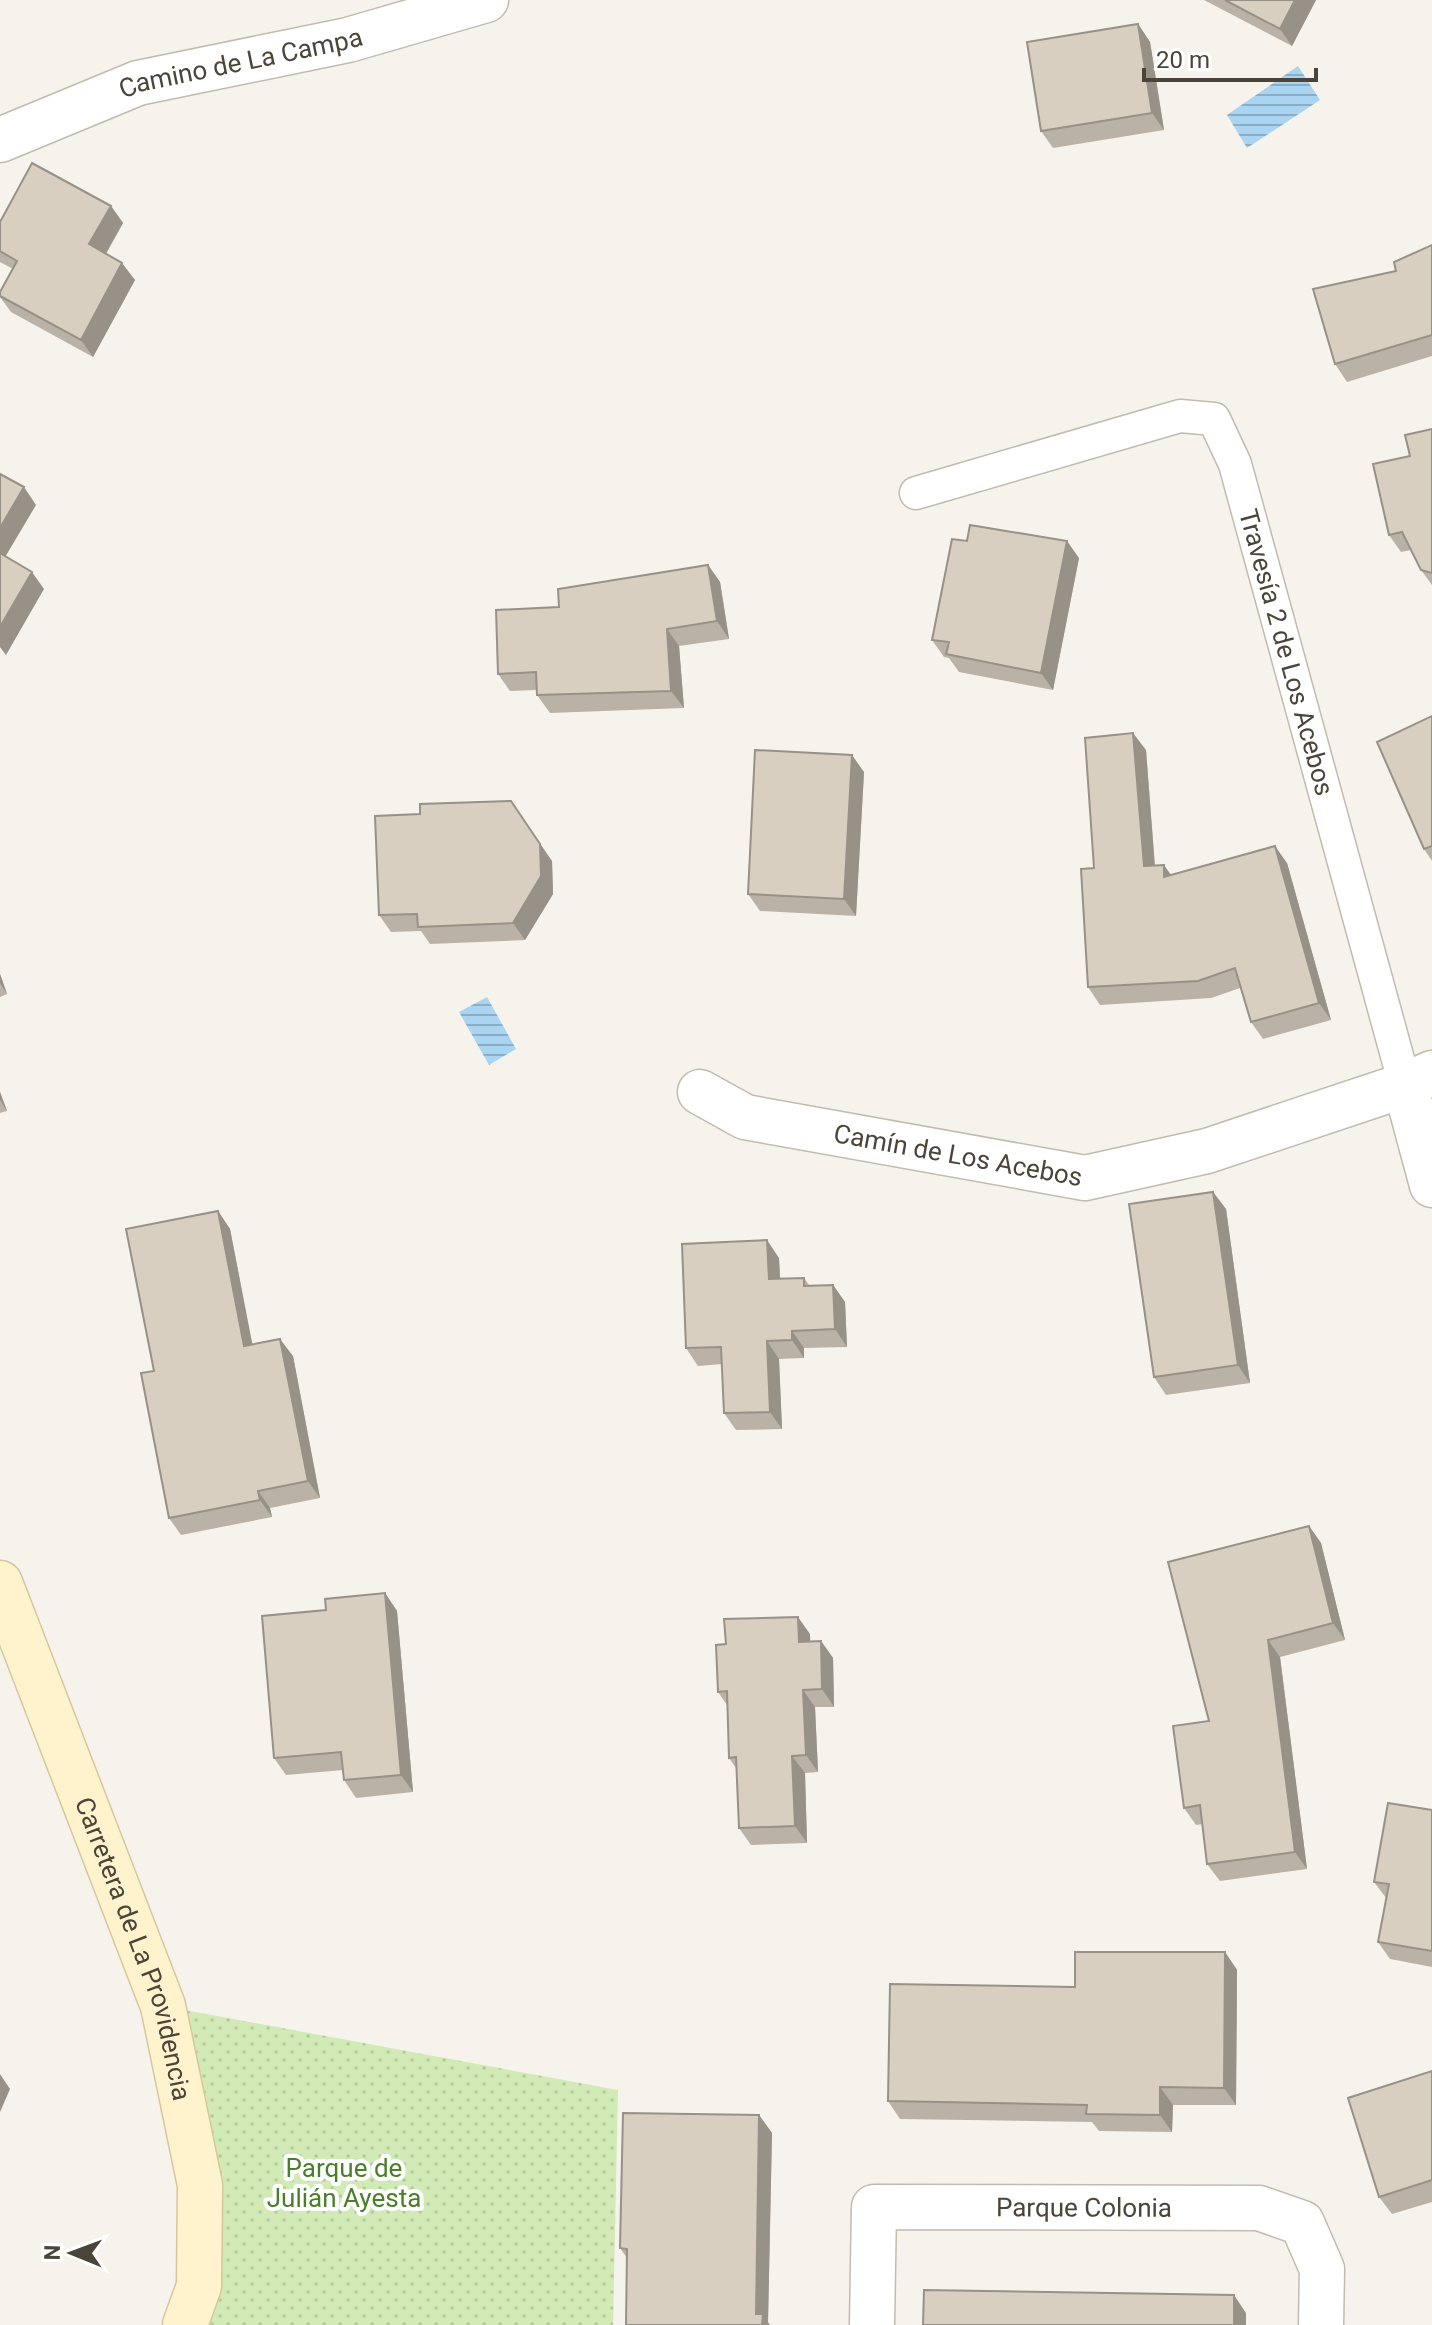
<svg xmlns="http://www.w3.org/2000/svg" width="1432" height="2325" viewBox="0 0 1432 2325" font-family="Roboto,sans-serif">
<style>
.grass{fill:url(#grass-dots)}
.water{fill:url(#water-rules)}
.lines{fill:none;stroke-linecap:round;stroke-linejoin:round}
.lane-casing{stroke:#c2bbae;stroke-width:35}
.street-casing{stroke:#c2bbae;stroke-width:47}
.secondary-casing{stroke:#d6c79b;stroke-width:47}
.lane{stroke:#fff;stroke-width:32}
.street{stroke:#fff;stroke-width:44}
.secondary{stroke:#fff3cd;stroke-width:44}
.wall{fill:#bab2a6}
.shaded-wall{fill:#979187}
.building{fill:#d8cfc1;stroke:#979187;stroke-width:2}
.labels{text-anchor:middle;stroke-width:8;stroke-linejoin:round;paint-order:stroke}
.street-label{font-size:26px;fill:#4b4439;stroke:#fff}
.park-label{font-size:26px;fill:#4a7f2a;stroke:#fff}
</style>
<defs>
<pattern id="grass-dots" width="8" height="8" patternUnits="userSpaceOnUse" patternTransform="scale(2)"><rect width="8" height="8" fill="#d2eab5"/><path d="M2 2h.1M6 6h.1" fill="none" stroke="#b6ca9c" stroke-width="1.8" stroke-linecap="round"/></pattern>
<pattern id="water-rules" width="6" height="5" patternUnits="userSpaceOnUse" patternTransform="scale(2)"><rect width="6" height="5" fill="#a9d4f2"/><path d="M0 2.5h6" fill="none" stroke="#8caec5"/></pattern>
</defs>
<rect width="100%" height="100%" fill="#f6f3ec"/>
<path class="grass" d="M 163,2006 L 618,2090 L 613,2325 L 185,2325 L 199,2286 Z"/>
<path class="water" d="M 1298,66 L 1320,100 L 1247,148 L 1227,115 Z
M 487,997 L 516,1049 L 489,1065 L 459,1012 Z"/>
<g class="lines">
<defs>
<g id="lane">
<path id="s1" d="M 916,493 L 1180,416 L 1214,419 L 1235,464 L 1405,1085"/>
</g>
<g id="street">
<path id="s2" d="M 0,140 L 138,83 L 348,40 L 486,0"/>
<path d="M 1405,1085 L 1432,1185"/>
<path id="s3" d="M 700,1092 L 745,1117 L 1085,1178 L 1207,1151 L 1405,1085 L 1432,1073"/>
<path id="s4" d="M 872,2325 L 874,2207 L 1259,2208 L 1302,2223 L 1322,2269 L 1321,2325"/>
</g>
<g id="secondary">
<path id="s5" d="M 0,1583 L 163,2006 L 200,2185 L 199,2286 L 185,2325"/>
</g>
</defs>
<use href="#lane" class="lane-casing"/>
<use href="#street" class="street-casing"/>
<use href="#secondary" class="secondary-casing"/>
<use href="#lane" class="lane"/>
<use href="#street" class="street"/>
<use href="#secondary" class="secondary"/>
</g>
<path class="wall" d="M 1204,0 L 1316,0 L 1292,46 Z
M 1138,24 L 1150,42 L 1164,130 L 1053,148 L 1041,131 Z
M 111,206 L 123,223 L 106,254 L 135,280 L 93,357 L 11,312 L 0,297 L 0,292 L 13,269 L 0,262 L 0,222 Z
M 1432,245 L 1432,356 L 1347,382 L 1335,364 L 1396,271 Z
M 1432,429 L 1432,585 L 1421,570 L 1411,550 L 1401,552 L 1389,535 L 1410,456 Z
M 1079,558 L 1053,690 L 959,672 L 949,658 L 944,657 L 932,640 Z
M 708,565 L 720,582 L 729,639 L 679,646 L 684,708 L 550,713 L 537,695 L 537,690 L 510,691 L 498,674 L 559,607 Z
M 1432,716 L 1432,861 L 1424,849 Z
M 1146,750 L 1155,865 L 1171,875 L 1287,863 L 1331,1020 L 1263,1039 L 1251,1022 L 1240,988 L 1211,998 L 1100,1005 L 1088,987 L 1094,868 Z
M 864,772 L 856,916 L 760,911 L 748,894 Z
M 420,814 L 552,861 L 553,894 L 525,940 L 430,944 L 421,931 L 391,932 L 379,915 Z
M 0,974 L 7,994 L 0,997 Z
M 0,1092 L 7,1111 L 0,1113 Z
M 1213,1192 L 1226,1209 L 1250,1383 L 1166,1395 L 1154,1377 Z
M 218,1211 L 230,1229 L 252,1344 L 293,1356 L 320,1498 L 270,1508 L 272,1517 L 181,1535 L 169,1518 L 154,1371 Z
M 779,1258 L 780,1279 L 804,1278 L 809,1285 L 833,1285 L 845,1302 L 847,1347 L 804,1348 L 804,1358 L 779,1359 L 782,1429 L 736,1430 L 724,1413 L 722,1364 L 698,1366 L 686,1348 Z
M 1309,1526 L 1321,1543 L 1345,1640 L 1280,1657 L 1307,1869 L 1220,1881 L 1207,1864 L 1202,1824 L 1196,1825 L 1184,1808 L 1209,1721 Z
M 385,1593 L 397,1611 L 413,1792 L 356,1798 L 344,1780 L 343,1770 L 286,1775 L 274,1758 L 326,1610 Z
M 810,1634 L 810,1641 L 821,1641 L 833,1658 L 834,1707 L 815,1707 L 818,1772 L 805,1773 L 807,1843 L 751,1845 L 739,1828 L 736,1768 L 729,1758 L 727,1705 L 718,1692 Z
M 1432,1810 L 1432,1967 L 1390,1959 L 1378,1942 L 1386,1898 L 1374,1882 Z
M 1225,1952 L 1237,1970 L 1236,2105 L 1173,2105 L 1172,2132 L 1099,2131 L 1092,2122 L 900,2119 L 888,2101 L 1075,1987 Z
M 1432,2071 L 1432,2202 L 1392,2214 L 1379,2197 Z
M 759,2115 L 772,2133 L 768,2322 L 627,2258 L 620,2248 Z"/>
<path class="shaded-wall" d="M 1295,0 L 1316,0 L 1292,46 L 1280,29 Z
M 1138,24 L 1150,42 L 1164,130 L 1152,113 Z
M 111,206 L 123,223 L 101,262 L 89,244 Z
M 122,263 L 135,280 L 93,357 L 81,340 Z
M 24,487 L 36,505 L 1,564 L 0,562 L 0,528 Z
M 1067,541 L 1079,558 L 1053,690 L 1041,673 Z
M 708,565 L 720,582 L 729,639 L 717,621 Z
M 32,572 L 44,589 L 6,655 L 0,647 L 0,627 Z
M 667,629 L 679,646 L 684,708 L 671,691 Z
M 1133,733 L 1146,750 L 1156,883 L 1144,866 Z
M 852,755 L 864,772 L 856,916 L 844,899 Z
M 511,801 L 552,861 L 553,894 L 525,940 L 513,923 Z
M 1275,846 L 1287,863 L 1331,1020 L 1319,1003 Z
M 1164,865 L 1176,882 L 1164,877 Z
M 0,974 L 7,994 L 0,983 Z
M 0,1092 L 7,1111 L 0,1100 Z
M 1213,1192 L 1226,1209 L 1250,1383 L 1238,1365 Z
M 218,1211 L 230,1229 L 256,1363 L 244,1346 Z
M 767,1240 L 779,1258 L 781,1297 L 769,1279 Z
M 833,1285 L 845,1302 L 847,1347 L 835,1329 Z
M 792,1331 L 804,1348 L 804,1358 L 792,1340 Z
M 280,1339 L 293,1356 L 320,1498 L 308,1481 Z
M 767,1341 L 779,1359 L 782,1429 L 770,1412 Z
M 258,1491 L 270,1508 L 272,1517 L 260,1500 Z
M 1309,1526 L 1321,1543 L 1345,1640 L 1333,1623 Z
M 385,1593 L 397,1611 L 413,1792 L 401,1775 Z
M 798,1617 L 810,1634 L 811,1659 L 799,1642 Z
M 1268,1640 L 1280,1657 L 1307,1869 L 1295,1852 Z
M 821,1641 L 833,1658 L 834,1707 L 822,1689 Z
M 803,1690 L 815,1707 L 818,1772 L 806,1755 Z
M 792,1756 L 805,1773 L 807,1843 L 795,1826 Z
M 1225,1952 L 1237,1970 L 1236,2105 L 1224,2088 Z
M 0,2074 L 10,2089 L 0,2112 Z
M 1160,2087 L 1173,2105 L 1172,2132 L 1160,2115 Z
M 759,2115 L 772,2133 L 768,2322 L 770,2325 L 762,2325 L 756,2314 Z
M 1234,2295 L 1246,2313 L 1246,2325 L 1234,2325 Z"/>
<path class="building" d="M 1225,0 L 1295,0 L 1280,29 Z
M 1138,24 L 1152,113 L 1041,131 L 1027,42 Z
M 32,163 L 111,206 L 89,244 L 122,263 L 81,340 L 0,296 L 0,292 L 17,261 L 0,251 L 0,222 Z
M 1432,245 L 1432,335 L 1335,364 L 1313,289 L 1396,271 L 1394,262 Z
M 1432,429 L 1432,573 L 1421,570 L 1402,532 L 1389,535 L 1373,464 L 1410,456 L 1405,435 Z
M 0,474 L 24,487 L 0,528 Z
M 970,525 L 1067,541 L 1041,673 L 946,654 L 949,642 L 932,640 L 952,539 L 967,541 Z
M 0,553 L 32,572 L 0,627 Z
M 708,565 L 717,621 L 667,629 L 671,691 L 537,695 L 536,672 L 498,674 L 496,610 L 559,607 L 558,589 Z
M 1432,716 L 1432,846 L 1424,849 L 1377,742 Z
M 1133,733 L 1144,866 L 1164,865 L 1164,877 L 1275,846 L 1319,1003 L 1251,1022 L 1235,968 L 1198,981 L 1088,987 L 1081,869 L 1094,868 L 1085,738 Z
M 755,750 L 852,755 L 844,899 L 748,894 Z
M 511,801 L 540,844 L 541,876 L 513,923 L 418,927 L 417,914 L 379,915 L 375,816 L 420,814 L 420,804 Z
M 1213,1192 L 1238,1365 L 1154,1377 L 1129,1204 Z
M 218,1211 L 244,1346 L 280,1339 L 308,1481 L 258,1491 L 260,1500 L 169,1518 L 141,1373 L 154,1371 L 126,1229 Z
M 767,1240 L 769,1279 L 804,1278 L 804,1286 L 833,1285 L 835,1329 L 792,1331 L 792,1340 L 767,1341 L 770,1412 L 724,1413 L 721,1347 L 686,1348 L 682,1244 Z
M 1309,1526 L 1333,1623 L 1268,1640 L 1295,1852 L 1207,1864 L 1200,1805 L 1184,1808 L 1173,1726 L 1209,1721 L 1168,1562 Z
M 385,1593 L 401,1775 L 344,1780 L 341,1752 L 274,1758 L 262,1616 L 326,1610 L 325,1599 Z
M 798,1617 L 799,1642 L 821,1641 L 822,1689 L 803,1690 L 806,1755 L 792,1756 L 795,1826 L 739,1828 L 736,1757 L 729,1758 L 727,1691 L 718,1692 L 716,1645 L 726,1644 L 724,1619 Z
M 1388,1803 L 1432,1810 L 1432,1951 L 1378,1942 L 1389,1884 L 1374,1882 Z
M 1075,1952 L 1225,1952 L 1224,2088 L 1160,2087 L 1160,2115 L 1086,2114 L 1087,2105 L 888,2101 L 890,1984 L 1075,1987 Z
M 1432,2071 L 1432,2180 L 1379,2197 L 1348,2098 Z
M 623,2113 L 759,2115 L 756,2314 L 763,2314 L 762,2325 L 626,2325 L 627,2249 L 620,2248 Z
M 924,2290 L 1234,2295 L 1234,2325 L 923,2325 Z"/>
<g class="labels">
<g class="street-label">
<text dy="9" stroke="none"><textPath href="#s2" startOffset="254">Camino de La Campa</textPath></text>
<text dy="9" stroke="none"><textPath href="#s1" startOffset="554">Travesía 2 de Los Acebos</textPath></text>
<text dy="9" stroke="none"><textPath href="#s3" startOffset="268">Camín de Los Acebos</textPath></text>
<text dy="9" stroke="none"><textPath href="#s5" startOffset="390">Carretera de La Providencia</textPath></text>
<text dy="9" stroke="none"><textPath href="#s4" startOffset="328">Parque Colonia</textPath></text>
</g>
<g class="park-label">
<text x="344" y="2177">Parque de<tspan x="344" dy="30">Julián Ayesta</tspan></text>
</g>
</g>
<g transform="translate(72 2253) rotate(271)" stroke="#ffffff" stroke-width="6" paint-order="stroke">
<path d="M0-6L14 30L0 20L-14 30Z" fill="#4b4439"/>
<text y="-12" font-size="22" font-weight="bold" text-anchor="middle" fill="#4b4439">N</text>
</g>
<path d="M1144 68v12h172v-12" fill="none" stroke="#4b4439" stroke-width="4"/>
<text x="1156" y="68" font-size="24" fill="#4b4439" stroke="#ffffff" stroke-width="6" paint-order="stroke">20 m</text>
</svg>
